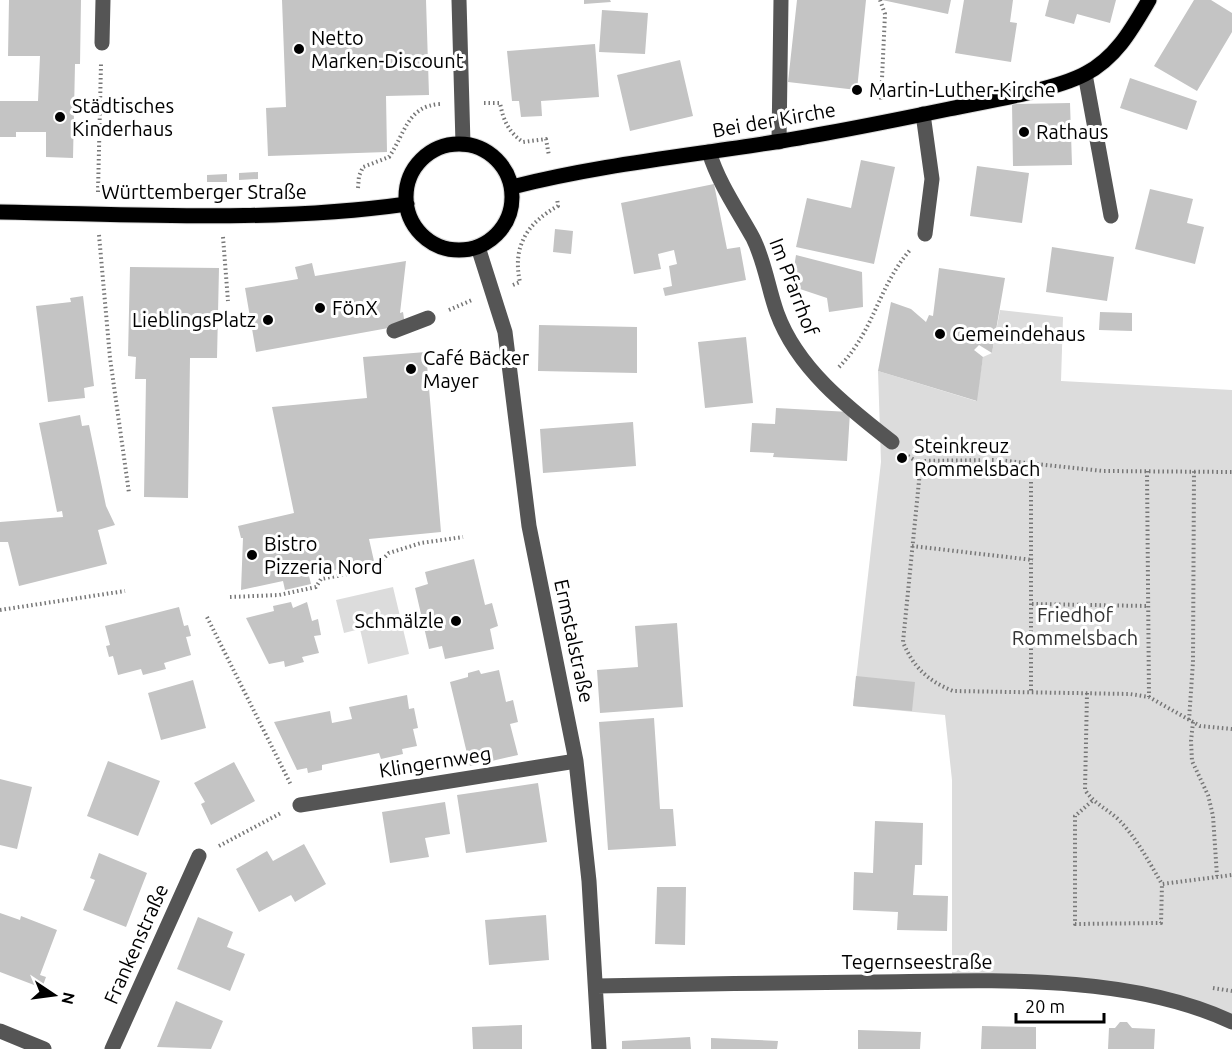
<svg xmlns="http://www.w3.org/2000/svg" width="1232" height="1049" viewBox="0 0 1232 1049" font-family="Ubuntu,sans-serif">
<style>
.green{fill:#dcdcdc}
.building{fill:#c4c4c4}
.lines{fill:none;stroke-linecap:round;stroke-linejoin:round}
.major-casing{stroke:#dbdbdb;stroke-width:17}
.path{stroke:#777;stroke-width:4;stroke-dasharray:1.5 3;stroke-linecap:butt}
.minor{stroke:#555;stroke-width:15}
.major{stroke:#000;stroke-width:15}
.poi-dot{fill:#000;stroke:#fff;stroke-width:2}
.labels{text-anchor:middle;stroke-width:6;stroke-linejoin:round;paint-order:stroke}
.poi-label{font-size:20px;fill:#000;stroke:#fff;text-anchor:start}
.street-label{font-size:20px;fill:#000;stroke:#fff}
.park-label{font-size:20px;fill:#333;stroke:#fff}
</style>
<rect width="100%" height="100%" fill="#fff"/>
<path class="green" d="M 1000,310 L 1063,317 L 1061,381 L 1232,390 L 1232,1022 L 1165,999 L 952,982 L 952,780 L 945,715 L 853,706 L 881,462 L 878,371 L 976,401 L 983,357 L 992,353 Z
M 393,587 L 409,654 L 368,664 L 360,629 L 344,633 L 336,600 Z"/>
<path class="building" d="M 9,0 L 81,0 L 80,64 L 75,64 L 73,158 L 46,157 L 46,132 L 16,132 L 16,137 L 0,137 L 0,101 L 38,101 L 40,56 L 8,56 Z
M 282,0 L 426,0 L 429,95 L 386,96 L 387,152 L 268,156 L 266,108 L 286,107 Z
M 584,0 L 610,0 L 611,2 L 584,4 Z
M 797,0 L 866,0 L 857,90 L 788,82 Z
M 882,0 L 951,0 L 948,14 Z
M 964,0 L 1013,0 L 1010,22 L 1017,23 L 1011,62 L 955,53 Z
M 1049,0 L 1116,0 L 1110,23 L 1077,14 L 1074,24 L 1045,16 Z
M 1194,0 L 1211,0 L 1232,13 L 1232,32 L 1197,91 L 1154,66 Z
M 602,10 L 648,13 L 645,54 L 599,52 Z
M 595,44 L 599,97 L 541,101 L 542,116 L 521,117 L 519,101 L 512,101 L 507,51 Z
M 680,60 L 693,116 L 630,131 L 617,75 Z
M 1130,78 L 1197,101 L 1187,130 L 1120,108 Z
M 1070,103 L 1072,165 L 1013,166 L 1012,104 Z
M 861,160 L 895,167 L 874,264 L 796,247 L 807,198 L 851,208 Z
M 977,166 L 1029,173 L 1022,223 L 970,216 Z
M 258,172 L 258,179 L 239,180 L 239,173 Z
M 227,174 L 227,182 L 207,182 L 207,175 Z
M 714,184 L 727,249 L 740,247 L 746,280 L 665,296 L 663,288 L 672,286 L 669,266 L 677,264 L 674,250 L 658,254 L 661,269 L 634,274 L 621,203 Z
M 1150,189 L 1193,199 L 1187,223 L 1204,227 L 1195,264 L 1135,249 Z
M 555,229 L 573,231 L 571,254 L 553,252 Z
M 1052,247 L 1114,257 L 1107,301 L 1046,292 Z
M 796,255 L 862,272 L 863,307 L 829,312 L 827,298 L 791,286 Z
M 406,261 L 400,313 L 403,312 L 405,325 L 256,352 L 245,288 L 298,279 L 295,267 L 312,263 L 315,276 Z
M 130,267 L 219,268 L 217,358 L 190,358 L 188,498 L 144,497 L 146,379 L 135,379 L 136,357 L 128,356 Z
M 939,268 L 1005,278 L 992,353 L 979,345 L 974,350 L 983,357 L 977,401 L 878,371 L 891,302 L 911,309 L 926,322 L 929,315 L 933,316 Z
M 83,296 L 94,386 L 84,388 L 85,398 L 48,402 L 36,306 L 71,302 L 70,298 Z
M 1100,312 L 1132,313 L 1132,331 L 1099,330 Z
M 539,325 L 637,327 L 637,373 L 538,371 Z
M 746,337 L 753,403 L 705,408 L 698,342 Z
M 426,352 L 441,532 L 369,539 L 374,561 L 309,576 L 311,584 L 285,590 L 283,581 L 241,590 L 243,538 L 241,538 L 238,526 L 294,513 L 272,407 L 367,398 L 363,357 Z
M 776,408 L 850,412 L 847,461 L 773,457 L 774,453 L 750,452 L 752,423 L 775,424 Z
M 80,415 L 82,426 L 89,425 L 106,506 L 115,525 L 98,530 L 107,564 L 19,586 L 8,542 L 0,542 L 0,522 L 63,517 L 62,511 L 57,512 L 39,423 Z
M 633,422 L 636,466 L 543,473 L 540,429 Z
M 474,559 L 485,605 L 492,603 L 498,626 L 490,629 L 494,649 L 445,659 L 442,646 L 429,649 L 415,588 L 428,584 L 425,572 Z
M 291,602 L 293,608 L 307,602 L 312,621 L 318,619 L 321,635 L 314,636 L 319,653 L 302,657 L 304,662 L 285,667 L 284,661 L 269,664 L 246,618 L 274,611 L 273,606 Z
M 179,607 L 184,626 L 188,625 L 191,636 L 186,637 L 191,655 L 164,663 L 166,669 L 143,675 L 141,669 L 118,675 L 113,656 L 109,657 L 106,646 L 110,645 L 105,626 Z
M 677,623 L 683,707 L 600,713 L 597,670 L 638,667 L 635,626 Z
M 479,670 L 481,674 L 499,670 L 506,702 L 513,700 L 518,722 L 510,724 L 518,755 L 470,766 L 450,682 L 468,677 L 468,673 Z
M 856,676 L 915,682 L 912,711 L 853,706 Z
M 193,680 L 206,728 L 161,740 L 148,693 Z
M 407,695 L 409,709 L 414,708 L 418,728 L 413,729 L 417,746 L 402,749 L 403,754 L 381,759 L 379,753 L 322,765 L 322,770 L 308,773 L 307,768 L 297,770 L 274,722 L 330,711 L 332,723 L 352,719 L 349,707 Z
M 654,718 L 660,809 L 673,809 L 676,846 L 608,850 L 599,722 Z
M 108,761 L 160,781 L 138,836 L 87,816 Z
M 234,762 L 255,801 L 211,825 L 201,804 L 205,802 L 194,783 Z
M 0,779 L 32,787 L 17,849 L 0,845 Z
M 538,783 L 547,842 L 466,853 L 457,795 Z
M 445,802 L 450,834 L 425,838 L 429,857 L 390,863 L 382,812 Z
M 875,821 L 923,823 L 922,865 L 915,865 L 913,895 L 948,896 L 947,931 L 897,930 L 898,912 L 853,910 L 854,872 L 873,873 Z
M 304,844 L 326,884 L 295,902 L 291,895 L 259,912 L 236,869 L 267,851 L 273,861 Z
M 99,853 L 147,873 L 126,927 L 83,910 L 95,880 L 90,878 Z
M 657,887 L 686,887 L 685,945 L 655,944 Z
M 0,913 L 20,920 L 21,916 L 57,930 L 40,975 L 46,977 L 42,988 L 0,972 Z
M 546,915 L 549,960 L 489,965 L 485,920 Z
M 198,917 L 233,932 L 227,947 L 245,954 L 230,991 L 177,969 Z
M 176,1001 L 223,1021 L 211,1049 L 157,1047 Z
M 1120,1022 L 1127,1022 L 1132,1028 L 1155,1029 L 1154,1049 L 1108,1049 L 1109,1028 L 1115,1028 Z
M 522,1025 L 522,1049 L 473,1049 L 472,1027 Z
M 982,1026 L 1036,1027 L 1036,1049 L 981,1049 Z
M 858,1030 L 921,1032 L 920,1049 L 858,1049 Z
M 690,1037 L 691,1049 L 622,1049 L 622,1041 Z
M 711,1038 L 778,1041 L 777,1049 L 711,1049 Z"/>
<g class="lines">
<defs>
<path id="major" d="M406 197a53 53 0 1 1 106 0a53 53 0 1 1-106 0Z
M 512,187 C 598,165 687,156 775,142 C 833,133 891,121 949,109 C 986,101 1052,91 1085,74 C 1116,58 1132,29 1149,0
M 0,212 C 135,214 272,223 407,204"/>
</defs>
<use href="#major" class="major-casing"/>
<path class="path" d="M 880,0 L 885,14 L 881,100
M 484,103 L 500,103 C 503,119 508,132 523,142 L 546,139 L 549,156
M 358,188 L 359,176 L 363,167 L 389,157 C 405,134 407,106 440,104
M 98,192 L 101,64
M 99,235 L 110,358 L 129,493
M 223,237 L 228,301
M 513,285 L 520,282 C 512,247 527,223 558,206 L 557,198
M 449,310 L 472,300
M 839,367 C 875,330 878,286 911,249
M 908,456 L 916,461 L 998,460 L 1103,471 L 1232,472
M 921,461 L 903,642 C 913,667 928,681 953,691 L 1130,694 L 1149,697 L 1200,726 L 1232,729
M 1031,464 L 1031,692
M 1147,471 L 1149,697
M 912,546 L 1033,560
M 230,597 L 279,595 L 316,587 L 321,579 L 373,569 L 389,553 L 421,543 L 463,537
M 1032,604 L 1148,606
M 0,610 L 125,591
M 207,617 L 291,785
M 1087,693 L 1085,790 C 1094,804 1108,809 1120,821 C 1137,839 1149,862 1162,884
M 1189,720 L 1193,662 L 1194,471
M 1193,722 L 1191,741 L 1192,761 L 1208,795 L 1213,816 L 1217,876
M 1092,801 L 1075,816 L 1075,924 L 1161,923 L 1162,884 L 1232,875
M 219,846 L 281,813
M 1213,988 L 1232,991"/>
<path class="minor" d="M 459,0 L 463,144
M 102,43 L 103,0
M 1085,74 L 1111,216
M 923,114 L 932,179 L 925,234
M 779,142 L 781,0
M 709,152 C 719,184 737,209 753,238 C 765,262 768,288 777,313 C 797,368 847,407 892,442
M 478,247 L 505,332 L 529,526 L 576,761 L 589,881 L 599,1049
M 394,331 L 428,318
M 300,805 L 576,761
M 597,986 C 688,984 778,983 869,982 C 984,981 1126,972 1232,1022
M 0,1031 L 44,1049
M 112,1049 L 199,856"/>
<use href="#major" class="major"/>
</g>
<g class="poi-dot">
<circle cx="299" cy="49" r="6"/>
<circle cx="857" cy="90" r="6"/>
<circle cx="60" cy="117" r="6"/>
<circle cx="1024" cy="132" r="6"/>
<circle cx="320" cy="308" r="6"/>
<circle cx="268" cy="320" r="6"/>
<circle cx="940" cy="334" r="6"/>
<circle cx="411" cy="369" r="6"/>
<circle cx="902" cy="458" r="6"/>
<circle cx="252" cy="555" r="6"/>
<circle cx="456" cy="621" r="6"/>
</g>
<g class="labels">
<g class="poi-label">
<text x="311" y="45">Netto<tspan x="311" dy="23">Marken-Discount</tspan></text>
<text x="869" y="97">Martin-Luther-Kirche</text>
<text x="72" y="113">Städtisches<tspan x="72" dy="23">Kinderhaus</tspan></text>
<text x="1036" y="139">Rathaus</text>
<text x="332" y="315">FönX</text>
<text x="256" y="327" text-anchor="end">LieblingsPlatz</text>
<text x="952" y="341">Gemeindehaus</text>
<text x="423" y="365">Café Bäcker<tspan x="423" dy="23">Mayer</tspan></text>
<text x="914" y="453">Steinkreuz<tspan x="914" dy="23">Rommelsbach</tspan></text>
<text x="264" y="551">Bistro<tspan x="264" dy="23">Pizzeria Nord</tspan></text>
<text x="444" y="628" text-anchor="end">Schmälzle</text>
</g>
<g class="street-label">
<text transform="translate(774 120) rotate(-10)" y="7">Bei der Kirche</text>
<text x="204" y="199">Württemberger Straße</text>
<text transform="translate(794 287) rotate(69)" y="7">Im Pfarrhof</text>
<text transform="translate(574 641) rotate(78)" y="7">Ermstalstraße</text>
<text transform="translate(435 762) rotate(-9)" y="7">Klingernweg</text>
<text transform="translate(136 944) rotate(-66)" y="7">Frankenstraße</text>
<text x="917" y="969">Tegernseestraße</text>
</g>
<g class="park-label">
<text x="1075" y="622">Friedhof<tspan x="1075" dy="23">Rommelsbach</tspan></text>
</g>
</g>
<g transform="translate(54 995) rotate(103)" stroke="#ffffff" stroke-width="4.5" paint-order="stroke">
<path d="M0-4.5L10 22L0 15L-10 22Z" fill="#000000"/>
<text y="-9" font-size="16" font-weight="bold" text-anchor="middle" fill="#000000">N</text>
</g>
<path d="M1016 1013v9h88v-9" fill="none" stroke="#000000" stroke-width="3"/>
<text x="1025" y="1013" font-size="18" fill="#000000" stroke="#ffffff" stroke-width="4.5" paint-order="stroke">20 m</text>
</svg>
